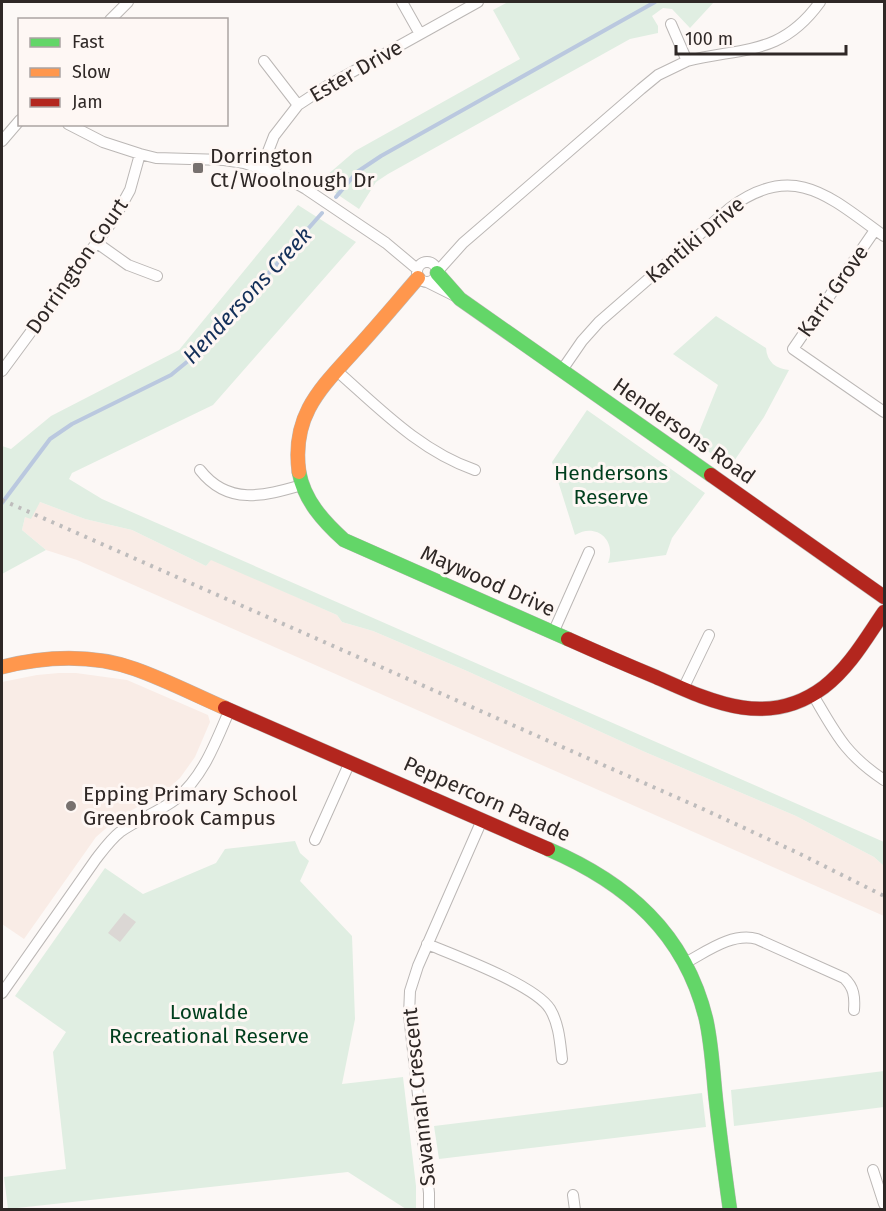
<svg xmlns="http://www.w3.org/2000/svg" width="886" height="1211" viewBox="0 0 886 1211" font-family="'Fira Sans',sans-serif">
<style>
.built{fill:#f9ece6}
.green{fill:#e0eee2}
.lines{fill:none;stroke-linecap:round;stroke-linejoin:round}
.stream{stroke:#bac8df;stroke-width:4}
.building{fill:#dbd7d4}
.street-casing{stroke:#bbb7b5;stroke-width:12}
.fast-casing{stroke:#bbb7b5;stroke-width:15}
.slow-casing{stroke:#bbb7b5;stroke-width:15}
.jam-casing{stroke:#bbb7b5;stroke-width:15}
.street{stroke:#fffefe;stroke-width:10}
.fast{stroke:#63d668;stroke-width:14}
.slow{stroke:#ff974d;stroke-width:14}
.jam{stroke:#b3261e;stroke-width:14}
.rail{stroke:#bebcbc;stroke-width:4;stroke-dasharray:3 6;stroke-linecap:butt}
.poi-dot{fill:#77716f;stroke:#fef7f4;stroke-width:2}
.labels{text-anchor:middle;stroke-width:6;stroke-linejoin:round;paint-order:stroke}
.street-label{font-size:21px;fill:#2f2826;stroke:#fef7f4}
.poi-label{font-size:21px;fill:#2f2826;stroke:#fef7f4;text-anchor:start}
.park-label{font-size:21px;fill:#003e1d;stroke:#fef7f4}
.water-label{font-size:22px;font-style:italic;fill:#132f59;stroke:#fef7f4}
</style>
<rect width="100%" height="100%" fill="#fcf8f6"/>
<path class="built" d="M 40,502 L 85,519 L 132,530 L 206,566 L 211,559 L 337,615 L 342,622 L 373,631 L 467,671 L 645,752 L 796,816 L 874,857 L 884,866 L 884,916 L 77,560 L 46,550 L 22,530 L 25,517 Z
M 59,673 L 76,673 L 127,680 L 208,715 L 210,722 L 195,757 L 180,778 L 162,794 L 119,817 L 96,837 L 24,939 L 2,924 L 2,682 L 37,675 Z"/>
<path class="green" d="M 508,2 L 714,2 L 690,28 L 672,9 L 663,8 L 652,16 L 658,26 L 658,33 L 630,39 L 388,174 L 376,182 L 359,209 L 319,182 L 355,151 L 520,59 L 493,10 Z
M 298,205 L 356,242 L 213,405 L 72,473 L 69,479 L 102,499 L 884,842 L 884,866 L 874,857 L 796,816 L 645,752 L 467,671 L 373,631 L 342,622 L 337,615 L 211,560 L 206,566 L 132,530 L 85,519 L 40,502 L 31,519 L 25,517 L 22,530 L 46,550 L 2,574 L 2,446 L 11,449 L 51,416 L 179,350 Z
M 716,316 L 766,348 C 767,362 776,369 789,370 L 764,417 L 730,467 L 695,442 L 718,385 L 673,354 Z
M 587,410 L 705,493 L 672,538 L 666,555 L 608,563 C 617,540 596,522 575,535 L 552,462 Z
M 295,841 L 300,853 L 309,861 L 300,881 L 352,936 L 355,1019 L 342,1084 L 403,1077 L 416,1186 L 416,1209 L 406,1209 L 348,1172 L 8,1209 L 4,1177 L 66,1169 L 53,1052 L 66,1032 L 15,996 L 105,868 L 143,894 L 216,863 L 225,849 Z
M 884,1071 L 884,1107 L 734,1126 L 731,1090 Z
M 702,1093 L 706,1127 L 439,1159 L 434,1126 Z"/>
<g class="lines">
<path class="stream" d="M 336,197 L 357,172 L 381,156 L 655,2
M 2,503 L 50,439 L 72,424 L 171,375 L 199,352 L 322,213"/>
</g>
<path class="building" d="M 124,913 L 136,922 L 120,942 L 108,933 Z"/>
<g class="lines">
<defs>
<path id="street" d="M 402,2 L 420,34
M 110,20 L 128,2
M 264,61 L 298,105
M 687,61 C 743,47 781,56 820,2
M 68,124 L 103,142 L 140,154 L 156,158 L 224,160 L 244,163 L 281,175 L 306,189 L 386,243 L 417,269
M 2,141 L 20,120
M 262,167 L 274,136 L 298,105 L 327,86 L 478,2
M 875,230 L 793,349 L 884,412
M 97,243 L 128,265 L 157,276
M417 272a10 10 0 1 1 20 0a10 10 0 1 1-20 0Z
M 437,272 L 463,243 L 641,89 L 658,75 L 687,61 L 671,24
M 427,282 L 457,297
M 562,370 L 582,341 L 599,322 L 730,208 C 794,160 831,198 884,236
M 2,371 L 114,219 L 130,190 L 140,154
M 337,371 C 379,408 420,451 475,470
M 200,470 C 228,506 264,496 302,485
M 553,633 L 589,552
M 683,689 L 709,635
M 813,695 C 836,734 845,754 884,780
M 315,840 L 350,762
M 427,944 C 456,956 535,985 550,1009 C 559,1024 560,1042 562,1059
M 685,963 C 706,952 732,932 757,939 L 844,978 C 854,987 855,997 854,1010
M 2,993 L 96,859 C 103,850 111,839 120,832 C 138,819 159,812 176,799 C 204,776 216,741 230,709
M 873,1170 L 884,1204
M 573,1195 L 575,1210
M 429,1210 L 429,1193 L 409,1015 L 410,991 L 418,966 L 482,820"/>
<path id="fast" d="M 437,273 L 460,299 L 711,475
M 299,472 C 304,500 323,521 344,540 L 568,639
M 548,849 C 627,883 685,933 706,1019 C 712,1046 713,1074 716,1101 C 720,1137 725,1174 730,1210"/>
<path id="slow" d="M 299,472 C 291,414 322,387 357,348 C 378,325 398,301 418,278
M 2,667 C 45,656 93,654 135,669 C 166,680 195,695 225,708"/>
<path id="jam" d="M 711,475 L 884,597
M 568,639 C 597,652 627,665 656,677 C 712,702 768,729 824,687 C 850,667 866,638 884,612
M 225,708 L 548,849"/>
</defs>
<use href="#street" class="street-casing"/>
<use href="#fast" class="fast-casing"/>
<use href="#slow" class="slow-casing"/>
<use href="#jam" class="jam-casing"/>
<use href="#street" class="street"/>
<use href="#fast" class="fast"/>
<use href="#slow" class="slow"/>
<use href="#jam" class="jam"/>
<path class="rail" d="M 2,500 L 703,809 L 796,852 L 884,896"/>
</g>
<g class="poi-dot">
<rect x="192" y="162" width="12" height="12" rx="3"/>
<circle cx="71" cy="806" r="6"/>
</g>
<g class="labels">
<g class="street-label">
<text transform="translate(356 71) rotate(-30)" y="7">Ester Drive</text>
<text transform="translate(695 240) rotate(-40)" y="7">Kantiki Drive</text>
<text transform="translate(77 266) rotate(-55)" y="7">Dorrington Court</text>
<text transform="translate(833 291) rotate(-55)" y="7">Karri Grove</text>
<text transform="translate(684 431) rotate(35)" y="7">Hendersons Road</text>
<text transform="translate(488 581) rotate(24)" y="7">Maywood Drive</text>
<text transform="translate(487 799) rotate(24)" y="7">Peppercorn Parade</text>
<text transform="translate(419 1097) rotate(-96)" y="7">Savannah Crescent</text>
</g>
<g class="poi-label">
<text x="210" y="163">Dorrington<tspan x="210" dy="24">Ct/Woolnough Dr</tspan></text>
<text x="83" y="801">Epping Primary School<tspan x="83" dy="24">Greenbrook Campus</tspan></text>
</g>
<g class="park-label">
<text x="611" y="480">Hendersons<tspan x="611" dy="24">Reserve</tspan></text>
<text x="209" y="1019">Lowalde<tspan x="209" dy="24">Recreational Reserve</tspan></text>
</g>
<g class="water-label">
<text transform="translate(247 295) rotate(-47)" y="8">Hendersons Creek</text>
</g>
</g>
<rect width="886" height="1211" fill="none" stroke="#2f2826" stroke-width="6"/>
<rect x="18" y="18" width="210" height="108" fill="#fef7f4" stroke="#aba4a2" stroke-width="1.5"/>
<rect x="30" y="38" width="30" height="9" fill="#63d668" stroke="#aba4a2" stroke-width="1.5"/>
<text x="72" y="48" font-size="18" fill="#2f2826">Fast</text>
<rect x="30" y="68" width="30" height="9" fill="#ff974d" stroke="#aba4a2" stroke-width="1.5"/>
<text x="72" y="78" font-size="18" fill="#2f2826">Slow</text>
<rect x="30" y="98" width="30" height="9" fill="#b3261e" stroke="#aba4a2" stroke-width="1.5"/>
<text x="72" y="108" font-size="18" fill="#2f2826">Jam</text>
<path d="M676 45v9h170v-9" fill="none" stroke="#2f2826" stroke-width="3"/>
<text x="685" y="45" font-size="18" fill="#2f2826" stroke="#fef7f4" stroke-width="4.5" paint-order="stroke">100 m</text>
</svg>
